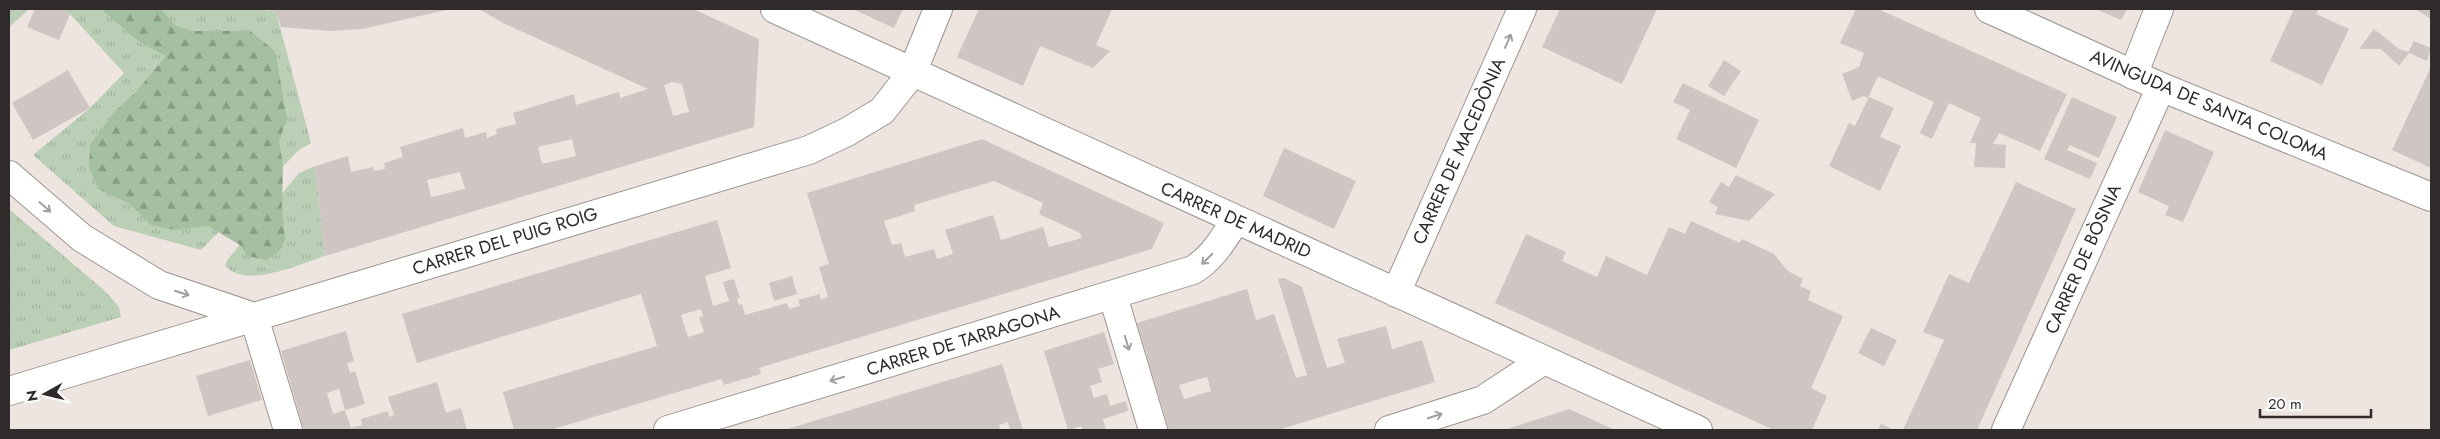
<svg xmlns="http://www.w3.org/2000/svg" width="2440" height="439" viewBox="0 0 2440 439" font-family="Jost,sans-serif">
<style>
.grass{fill:url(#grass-tufts)}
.forest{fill:url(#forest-firs)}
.building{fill:#cfc5c2;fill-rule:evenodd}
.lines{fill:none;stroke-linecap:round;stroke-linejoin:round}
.minor-casing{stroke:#9d9490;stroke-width:30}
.major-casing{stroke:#9d9490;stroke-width:30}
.minor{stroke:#fff;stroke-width:28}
.major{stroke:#fff;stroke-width:28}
.oneway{stroke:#a1a09f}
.labels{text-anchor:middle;stroke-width:4.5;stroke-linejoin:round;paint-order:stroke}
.street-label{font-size:18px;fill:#2f2b2a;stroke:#fff}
</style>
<defs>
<pattern id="grass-tufts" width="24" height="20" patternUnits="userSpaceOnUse" patternTransform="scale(1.25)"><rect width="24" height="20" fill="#bbcfb7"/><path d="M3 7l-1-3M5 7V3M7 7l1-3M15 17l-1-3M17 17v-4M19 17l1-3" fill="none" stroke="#a1b29e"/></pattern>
<pattern id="forest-firs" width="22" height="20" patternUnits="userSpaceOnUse" patternTransform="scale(1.25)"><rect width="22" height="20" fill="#a5c0a0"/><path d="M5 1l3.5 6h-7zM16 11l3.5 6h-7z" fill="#879c83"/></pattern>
</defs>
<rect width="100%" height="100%" fill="#eee4e0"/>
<path class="grass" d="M 9,9 L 29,9 L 9,27 Z
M 58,9 L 258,9 L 276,12 L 311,143 L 299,150 L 201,250 L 114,226 L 33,155 L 90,108 L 124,73 L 70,14 Z
M 315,166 L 325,256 C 300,264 244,290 225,265 L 228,259 L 299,173 Z
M 9,209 L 106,292 L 119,307 L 121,317 L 9,350 Z"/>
<path class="forest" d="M 101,9 L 161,9 L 176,26 L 192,31 L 250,31 L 275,51 L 287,119 L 279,141 L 283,165 L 282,207 L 285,240 L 281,249 L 267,260 L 247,256 L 240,245 L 208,226 L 175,230 L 151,225 L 130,204 L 98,189 L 89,167 L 90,145 L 114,112 L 135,93 L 166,56 L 137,40 Z"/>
<path class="building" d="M 35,9 L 58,9 L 70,14 L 59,40 L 27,27 Z
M 265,9 L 451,9 L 362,29 L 330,31 L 281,27 L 276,12 Z
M 479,9 L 693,9 L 759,39 L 754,127 L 325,256 L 315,166 L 348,156 L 351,172 L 373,167 L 374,171 L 385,169 L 384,163 L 403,157 L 400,147 L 463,128 L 465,138 L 486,132 L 487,138 L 497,134 L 496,129 L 516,124 L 513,113 L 574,94 L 576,105 L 619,92 L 620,98 L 648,89 L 503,23 ZM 672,82 L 682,84 L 689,112 L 673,116 L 664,85 ZM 572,139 L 576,156 L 542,164 L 538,147 ZM 460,172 L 465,189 L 431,197 L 427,180 Z
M 853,9 L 903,9 L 894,28 Z
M 979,9 L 1112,9 L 1096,45 L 1110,51 L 1093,68 L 1040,46 L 1023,86 L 957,57 Z
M 1560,9 L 1657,9 L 1622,84 L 1542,47 Z
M 1856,9 L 1878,9 L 2067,94 L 2040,151 L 1999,133 L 1993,144 L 2006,145 L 2005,168 L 1974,167 L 1976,143 L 1970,143 L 1981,118 L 1949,103 L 1932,139 L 1920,133 L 1934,102 L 1878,76 L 1868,98 L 1863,96 L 1852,101 L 1842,74 L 1859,67 L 1864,53 L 1840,43 Z
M 2096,9 L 2127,9 L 2121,20 Z
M 2294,9 L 2318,9 L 2316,14 L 2349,29 L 2322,85 L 2270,61 Z
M 2415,9 L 2431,9 L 2431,19 Z
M 2374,29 L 2399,49 L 2408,52 L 2414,41 L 2431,48 L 2427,61 L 2409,53 L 2399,66 L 2381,49 L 2359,49 Z
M 1724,60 L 1741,71 L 1724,96 L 1708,86 Z
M 2431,67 L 2431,168 L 2392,150 Z
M 68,70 L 90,108 L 33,140 L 12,103 Z
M 1683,83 L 1759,120 L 1736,168 L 1676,139 L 1690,110 L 1673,102 Z
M 1869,97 L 1894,108 L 1880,137 L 1901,146 L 1880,191 L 1829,166 L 1849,123 L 1855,126 Z
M 2072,97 L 2117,117 L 2099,158 L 2070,145 L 2067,150 L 2097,163 L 2090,179 L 2044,159 Z
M 2165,130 L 2214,152 L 2183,222 L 2165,215 L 2169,206 L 2138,192 Z
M 982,139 L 1164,223 L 1152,249 L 759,368 L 761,374 L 724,385 L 722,379 L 718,380 L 550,430 L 514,430 L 503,392 L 657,346 L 641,294 L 417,363 L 402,314 L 717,220 L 731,268 L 705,276 L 713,306 L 729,301 L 723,282 L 734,279 L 740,298 L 737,298 L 739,305 L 742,304 L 745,315 L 787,303 L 789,309 L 800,306 L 798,300 L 820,294 L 821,300 L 828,297 L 819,267 L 829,264 L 807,193 ZM 994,181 L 1043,203 L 1039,214 L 1080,233 L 1082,238 L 1049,247 L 1043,227 L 1001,240 L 993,215 L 945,230 L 953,254 L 937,259 L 934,249 L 905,257 L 901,243 L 892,245 L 884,221 L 915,211 L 914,205 ZM 701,309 L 703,316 L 699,317 L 704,332 L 688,337 L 681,315 Z
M 1284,148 L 1356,181 L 1334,229 L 1263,196 Z
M 1736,175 L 1775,194 L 1749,221 L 1715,214 L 1718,207 L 1709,202 L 1721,182 L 1729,187 Z
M 2016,182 L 2076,209 L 1977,430 L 1903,430 L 1944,340 L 1923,332 L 1949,274 L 1969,283 Z
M 1691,221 L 1740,243 L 1742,239 L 1774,254 L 1788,271 L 1803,279 L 1800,286 L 1811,291 L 1808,300 L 1843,316 L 1811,388 L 1827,396 L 1812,430 L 1774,430 L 1495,303 L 1526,234 L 1566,252 L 1562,261 L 1597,277 L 1606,256 L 1647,275 L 1669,227 L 1685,234 Z
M 792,276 L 797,294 L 774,301 L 769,283 Z
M 1284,278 L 1302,287 L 1327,368 L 1345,363 L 1337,339 L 1386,326 L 1392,349 L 1422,340 L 1435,382 L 1278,430 L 1169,430 L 1137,323 L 1247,289 L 1256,320 L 1274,314 L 1296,378 L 1307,375 L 1278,279 ZM 1207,377 L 1211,391 L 1184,399 L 1179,385 Z
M 1871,328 L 1897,340 L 1884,366 L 1858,353 Z
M 346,331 L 354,361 L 347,363 L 350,373 L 355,371 L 365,404 L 345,410 L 339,389 L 327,393 L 333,414 L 345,410 L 351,428 L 362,425 L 361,419 L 388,411 L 389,417 L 394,415 L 388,397 L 437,382 L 446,413 L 461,408 L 467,430 L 304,430 L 281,351 Z
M 1104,332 L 1114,364 L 1098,369 L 1102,382 L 1090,386 L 1094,398 L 1107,394 L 1110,406 L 1126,401 L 1128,411 L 1103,419 L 1106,430 L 1083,430 L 1081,426 L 1068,430 L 1044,351 Z
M 250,360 L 262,400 L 208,416 L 196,376 Z
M 1002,364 L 1023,430 L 1010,430 L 1008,422 L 999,425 L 1000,430 L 784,430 Z
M 1569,409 L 1615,430 L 1504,430 Z
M 1881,424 L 1895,430 L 1878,430 Z"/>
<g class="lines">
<defs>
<path id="minor" d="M 775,9 L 1698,430
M 2133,75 L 2159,9
M 9,175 L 82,238 L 159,285 L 254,317 L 288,430
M 1396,293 L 1522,9
M 1113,296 L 1153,430
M 9,391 L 809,150 L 847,132 L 882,111 L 912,73 L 938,9
M 668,430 L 1193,270 C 1213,258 1223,239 1236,220
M 1389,430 L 1483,400 L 1544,360
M 2006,430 L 2161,87"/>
<path id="major" d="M 1989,9 L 2161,87 L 2431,197"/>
</defs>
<use href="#minor" class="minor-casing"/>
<use href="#major" class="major-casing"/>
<use href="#minor" class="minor"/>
<use href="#major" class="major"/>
</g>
<defs><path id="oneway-shaft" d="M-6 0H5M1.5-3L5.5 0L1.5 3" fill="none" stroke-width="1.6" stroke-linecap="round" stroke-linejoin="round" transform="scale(1.25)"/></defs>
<g class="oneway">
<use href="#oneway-shaft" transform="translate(1508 41) rotate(-66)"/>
<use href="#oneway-shaft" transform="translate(45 207) rotate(41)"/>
<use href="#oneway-shaft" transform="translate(1207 259) rotate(135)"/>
<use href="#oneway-shaft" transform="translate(182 293) rotate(18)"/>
<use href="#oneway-shaft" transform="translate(1127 343) rotate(73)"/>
<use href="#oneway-shaft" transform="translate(837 379) rotate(163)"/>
<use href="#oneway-shaft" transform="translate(1435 416) rotate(-18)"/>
</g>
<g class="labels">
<g class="street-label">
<text transform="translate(2209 105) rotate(23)" y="6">AVINGUDA DE SANTA COLOMA</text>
<text transform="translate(1459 151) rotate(-66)" y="6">CARRER DE MACEDÒNIA</text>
<text transform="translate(1236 220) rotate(24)" y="6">CARRER DE MADRID</text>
<text transform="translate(505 241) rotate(-17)" y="6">CARRER DEL PUIG ROIG</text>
<text transform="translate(2083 259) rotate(-66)" y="6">CARRER DE BÒSNIA</text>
<text transform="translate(963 341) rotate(-17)" y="6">CARRER DE TARRAGONA</text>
</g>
</g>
<rect width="2440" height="439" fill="none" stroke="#2f2b2a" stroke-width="20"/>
<g transform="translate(45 394) rotate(262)" stroke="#ffffff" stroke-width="4" paint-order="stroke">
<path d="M0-4L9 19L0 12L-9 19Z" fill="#2f2b2a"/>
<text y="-8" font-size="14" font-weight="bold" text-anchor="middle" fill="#2f2b2a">N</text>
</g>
<path d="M2260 409v8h111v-8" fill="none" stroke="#2f2b2a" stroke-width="2.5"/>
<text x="2268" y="409" font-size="15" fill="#2f2b2a" stroke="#ffffff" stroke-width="4" paint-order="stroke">20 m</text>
</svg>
